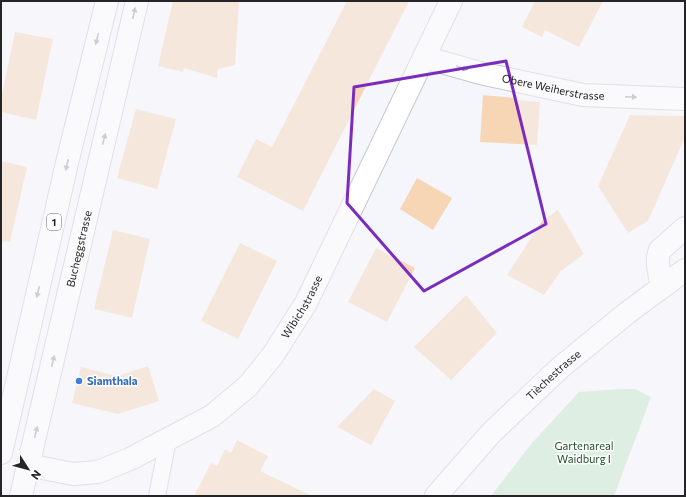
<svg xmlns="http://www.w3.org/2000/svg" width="686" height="497" viewBox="0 0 686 497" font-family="Commissioner,sans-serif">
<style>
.green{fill:#c2e4c6}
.building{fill:#f6d6b5}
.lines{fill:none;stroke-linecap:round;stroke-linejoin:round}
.service-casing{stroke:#c6c8cc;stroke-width:18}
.minor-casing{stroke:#c6c8cc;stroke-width:24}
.tertiary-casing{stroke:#c6c8cc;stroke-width:24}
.primary-casing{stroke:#c6c8cc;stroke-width:24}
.service{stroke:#fff;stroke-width:16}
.minor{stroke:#fff;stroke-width:22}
.tertiary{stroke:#fff;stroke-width:22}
.primary{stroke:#fff;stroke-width:22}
.oneway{fill:#9d9d9e}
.marked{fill:none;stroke:#7b2cbf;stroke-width:3;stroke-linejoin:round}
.shop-dot{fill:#3f7fe0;stroke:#fff;stroke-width:1.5}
.labels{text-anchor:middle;stroke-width:3;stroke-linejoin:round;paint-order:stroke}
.shield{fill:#fff;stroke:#666668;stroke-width:1}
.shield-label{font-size:10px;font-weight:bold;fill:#252527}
.street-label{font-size:11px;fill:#252527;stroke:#fff}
.shop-label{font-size:11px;font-weight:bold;fill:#366cbe;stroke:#fff;text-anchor:start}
.park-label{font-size:11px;fill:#1d5028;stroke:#fff}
</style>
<rect width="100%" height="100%" fill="#f5f6fb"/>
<path class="green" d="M 620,389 L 635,389 L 651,397 L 614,496 L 491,496 L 532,443 L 579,392 Z"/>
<path class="building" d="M 173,1 L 239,1 L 235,65 L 218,69 L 217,78 L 184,68 L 183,72 L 158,66 Z
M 347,1 L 409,1 L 303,211 L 237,177 L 256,139 L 272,147 Z
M 535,1 L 603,1 L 579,47 L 545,30 L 542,37 L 522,27 Z
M 15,32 L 53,39 L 36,120 L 1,112 L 1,99 Z
M 483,95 L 516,98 L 515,100 L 540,102 L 537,145 L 480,142 Z
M 136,109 L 176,119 L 157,189 L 117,178 Z
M 630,115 L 685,116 L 685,137 L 648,221 L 628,233 L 598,186 Z
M 1,161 L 27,167 L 10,242 L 1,241 Z
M 417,178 L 452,198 L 433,230 L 400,209 Z
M 558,210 L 584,254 L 561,271 L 544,295 L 507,275 L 542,221 Z
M 113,230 L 150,239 L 132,318 L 94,309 Z
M 240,243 L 277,261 L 238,339 L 201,321 Z
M 376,248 L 415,268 L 387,322 L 348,302 Z
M 466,295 L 497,333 L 451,380 L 414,347 Z
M 148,366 L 159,401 L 118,414 L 72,403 L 81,367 L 117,376 Z
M 374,389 L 395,401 L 371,445 L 337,427 Z
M 237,440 L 268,456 L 260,471 L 312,496 L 194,496 L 211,463 L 217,466 L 225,449 L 231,453 Z"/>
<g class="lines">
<defs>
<path id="service" d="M 157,496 L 168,440"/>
<g id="minor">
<path id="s1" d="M 424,57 L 480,73 L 583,95 L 685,99"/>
<path d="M 662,287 C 660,275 655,261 660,250 L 685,228"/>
<path id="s2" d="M 28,465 L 73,474 L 98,472 L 130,459 L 212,416 L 248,386 L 273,355 L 306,303 L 451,1"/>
</g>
<g id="tertiary">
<path id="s3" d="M 436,496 L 492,432 L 561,367 L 627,313 L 685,270"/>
</g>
<g id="primary">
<path d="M 1,453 L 67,163 L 107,1"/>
<path id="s4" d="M 21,496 L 137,1"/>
</g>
</defs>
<use href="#service" class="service-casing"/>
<use href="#minor" class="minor-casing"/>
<use href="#tertiary" class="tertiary-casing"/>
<use href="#primary" class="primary-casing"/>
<use href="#service" class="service"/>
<use href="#minor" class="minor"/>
<use href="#tertiary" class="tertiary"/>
<use href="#primary" class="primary"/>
</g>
<defs><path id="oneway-solid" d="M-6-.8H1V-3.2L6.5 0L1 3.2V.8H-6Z"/></defs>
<g class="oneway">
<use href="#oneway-solid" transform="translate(134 13) rotate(-77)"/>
<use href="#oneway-solid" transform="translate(97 39) rotate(104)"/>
<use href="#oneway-solid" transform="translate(462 68) rotate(16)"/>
<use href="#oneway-solid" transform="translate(631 97) rotate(2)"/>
<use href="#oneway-solid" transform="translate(104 139) rotate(-76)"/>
<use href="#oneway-solid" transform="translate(67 165) rotate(103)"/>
<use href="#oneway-solid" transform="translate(38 292) rotate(103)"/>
<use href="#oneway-solid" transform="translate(53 361) rotate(-77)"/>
<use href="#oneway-solid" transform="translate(36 432) rotate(-76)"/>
</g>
<path d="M0 0H686V497H0ZM 506,61 L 546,224 L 424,291 L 347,203 L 354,87 Z" fill="#f5f6fb" fill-opacity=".55" fill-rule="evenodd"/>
<path class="marked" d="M 506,61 L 546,224 L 424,291 L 347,203 L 354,87 Z"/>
<circle class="shop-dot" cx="79" cy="381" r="4"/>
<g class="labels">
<rect class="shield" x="47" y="214" width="14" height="16" rx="3"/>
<g class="shield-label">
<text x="54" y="226">1</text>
</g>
<g class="street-label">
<text dy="4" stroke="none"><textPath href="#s1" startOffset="133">Obere Weiherstrasse</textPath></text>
<text dy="4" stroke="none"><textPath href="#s4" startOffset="254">Bucheggstrasse</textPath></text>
<text dy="4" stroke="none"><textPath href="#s2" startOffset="341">Wibichstrasse</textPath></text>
<text dy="4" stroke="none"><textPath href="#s3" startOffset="169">Tièchestrasse</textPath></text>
</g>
<g class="shop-label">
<text x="87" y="385">Siamthala</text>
</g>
<g class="park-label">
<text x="584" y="450">Gartenareal<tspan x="584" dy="13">Waidburg I</tspan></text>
</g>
</g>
<rect width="686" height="497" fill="none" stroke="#252527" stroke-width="4"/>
<g transform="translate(28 469) rotate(126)" stroke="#ffffff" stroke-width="3" paint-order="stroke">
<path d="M0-3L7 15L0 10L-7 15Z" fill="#252527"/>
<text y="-6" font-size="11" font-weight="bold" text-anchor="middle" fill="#252527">N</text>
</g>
</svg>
